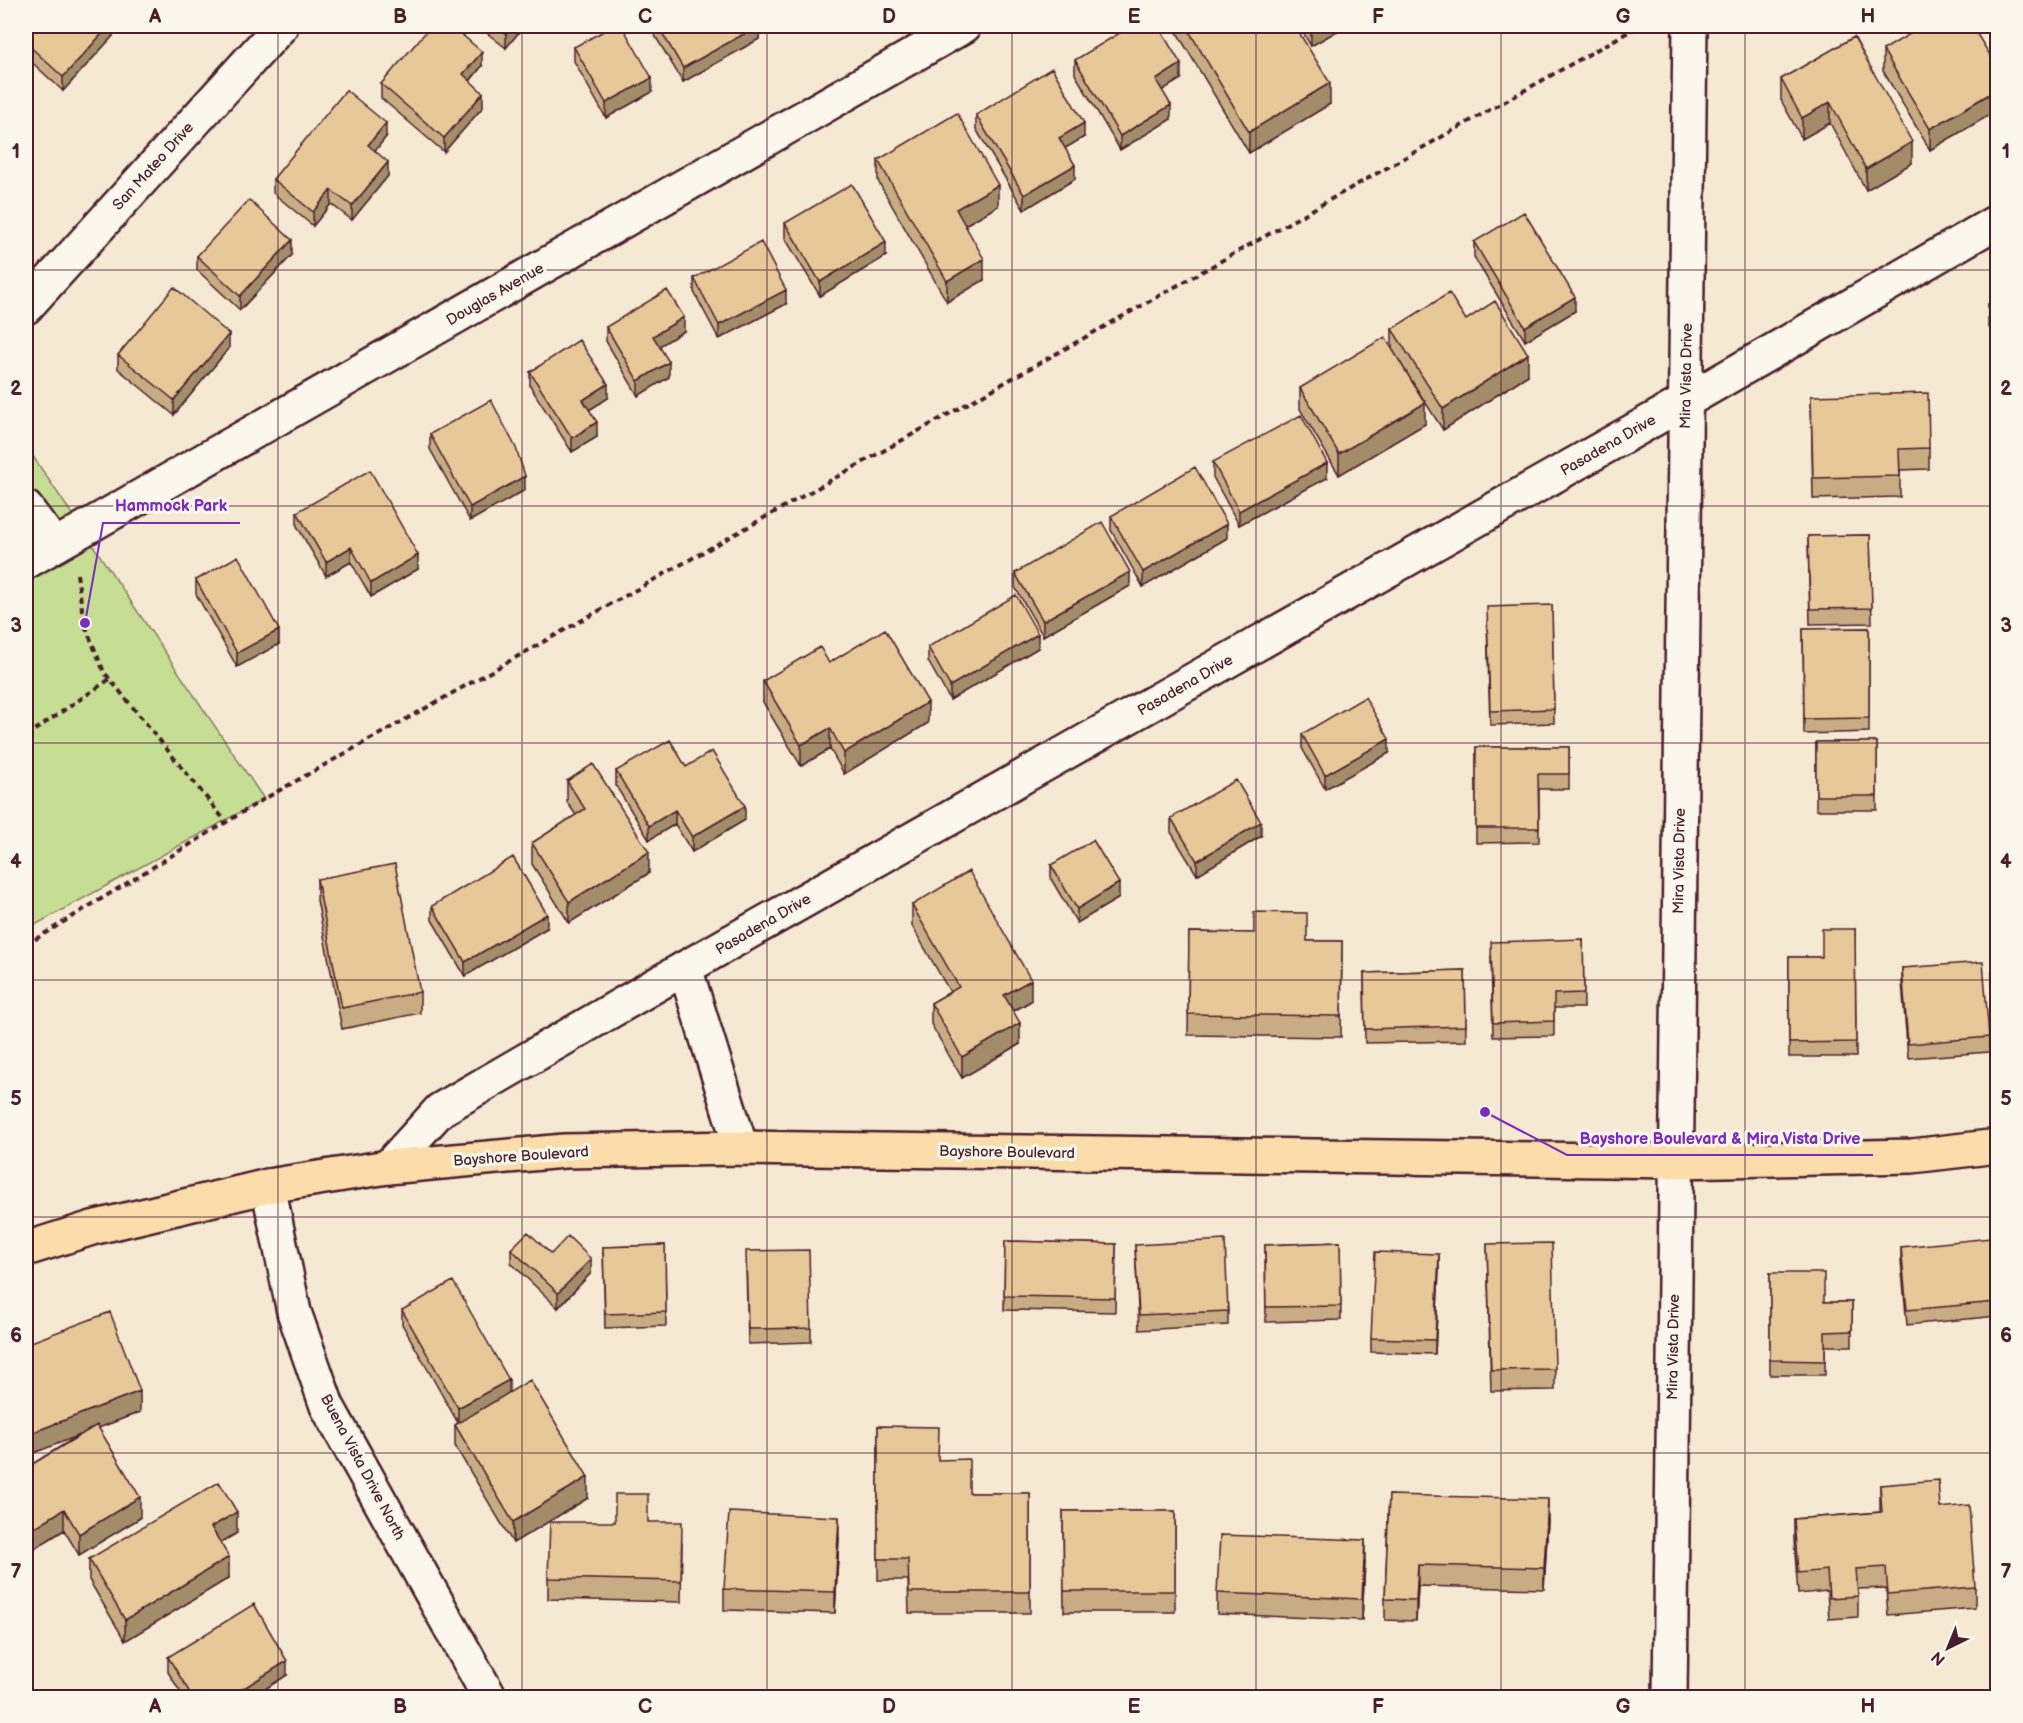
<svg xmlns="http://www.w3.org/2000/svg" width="2023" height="1723" viewBox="0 0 2023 1723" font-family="'Balsamiq Sans',sans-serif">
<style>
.green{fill:#c6de94;stroke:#887e60;stroke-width:1.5}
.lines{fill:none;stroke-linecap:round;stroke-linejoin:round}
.minor-casing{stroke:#4a1f2b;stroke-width:38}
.major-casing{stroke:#4a1f2b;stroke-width:38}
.path{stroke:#4a1f2b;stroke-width:4;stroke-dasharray:6 4.5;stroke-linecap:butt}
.minor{stroke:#fbf7ec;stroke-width:33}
.major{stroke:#faddab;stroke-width:33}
.wall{fill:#c7ac84;stroke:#4a1f2b;stroke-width:1.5}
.shaded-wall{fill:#a28c6b;stroke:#4a1f2b;stroke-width:1.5}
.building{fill:#e7c899;stroke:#4a1f2b;stroke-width:1.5}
.grid{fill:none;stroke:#4a1f2b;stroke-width:1.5;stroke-opacity:0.55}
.labels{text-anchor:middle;stroke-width:6;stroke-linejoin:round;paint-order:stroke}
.street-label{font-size:15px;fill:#4a1f2b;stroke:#fbf7ec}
.leader{fill:none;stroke:#7b2cbf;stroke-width:2}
.callout-dot{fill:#7b2cbf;stroke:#fbf7ec;stroke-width:2}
.callout-label{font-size:16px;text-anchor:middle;font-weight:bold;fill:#7b2cbf;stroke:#fbf7ec;stroke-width:6;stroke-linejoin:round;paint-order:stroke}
.neatline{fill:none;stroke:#4a1f2b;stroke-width:2}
.grid-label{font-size:20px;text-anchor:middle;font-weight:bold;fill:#4a1f2b}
</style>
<rect width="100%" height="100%" fill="#f5e9d3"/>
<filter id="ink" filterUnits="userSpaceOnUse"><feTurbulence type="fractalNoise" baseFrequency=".0167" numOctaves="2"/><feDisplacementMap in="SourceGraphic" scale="12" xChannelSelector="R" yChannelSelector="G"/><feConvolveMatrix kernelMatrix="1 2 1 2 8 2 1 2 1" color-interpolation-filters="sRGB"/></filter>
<g filter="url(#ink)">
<path class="green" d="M 26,446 L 264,799 L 26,930 Z"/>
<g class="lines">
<defs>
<path id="minor" d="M 26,307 L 281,26
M 26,508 L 54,545
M 26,562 L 964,26
M 685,968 L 741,1148
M 388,1167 L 440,1110 L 685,968 L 1686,401 L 1998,221
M 268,1186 L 294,1312 L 327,1406 L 490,1698
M 1670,1698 C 1675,1140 1685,583 1690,26"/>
<path id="major" d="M 26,1249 L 92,1228 L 268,1186 L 388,1167 L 564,1151 L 741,1148 L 1675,1161 L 1912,1156 L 1998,1146"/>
</defs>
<use href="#minor" class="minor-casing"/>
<use href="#major" class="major-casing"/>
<path class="path" d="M 77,574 L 84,623 L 104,672 L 227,823
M 26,736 L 110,679
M 26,945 L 264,799 L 1639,26"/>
<use href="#minor" class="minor"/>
<use href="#major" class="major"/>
</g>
<path class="wall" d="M 26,26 L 113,26 L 113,36 L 63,91 L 26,57 Z
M 478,26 L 524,26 L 506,48 Z
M 654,26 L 759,26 L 759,39 L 683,82 L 654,34 Z
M 1173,26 L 1295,26 L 1330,104 L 1249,153 Z
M 1299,26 L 1346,26 L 1311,46 Z
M 1985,26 L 1998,26 L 1998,46 Z
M 1854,37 L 1912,163 L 1866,190 L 1830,123 L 1802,139 L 1781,100 L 1781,79 Z
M 574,47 L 652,92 L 606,118 L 574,61 Z
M 1883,50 L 1998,68 L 1998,110 L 1930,150 L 1883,71 Z
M 1075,60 L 1181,79 L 1162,90 L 1171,119 L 1120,150 L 1075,74 Z
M 482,66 L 470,81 L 483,107 L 444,152 L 381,98 L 381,84 Z
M 976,115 L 1084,137 L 1065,148 L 1075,179 L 1024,210 L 976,129 Z
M 386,137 L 375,151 L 388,176 L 352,220 L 331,204 L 313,226 L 273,193 L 273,179 Z
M 878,160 L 998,206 L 965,225 L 984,280 L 947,302 L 878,181 Z
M 785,223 L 886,256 L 820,296 L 785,238 Z
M 1474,242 L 1575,311 L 1525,341 L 1474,257 Z
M 292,255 L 240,310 L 197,270 L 197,256 Z
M 694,278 L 786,304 L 719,339 L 694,292 Z
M 1998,299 L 1998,345 L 1988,325 L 1988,304 Z
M 1466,320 L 1528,375 L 1443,430 L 1404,369 L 1425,424 L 1339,475 L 1300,409 L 1300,388 L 1392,349 L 1392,329 Z
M 606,327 L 684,331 L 659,346 L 669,377 L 638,396 L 606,341 Z
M 229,348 L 174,415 L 118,369 L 118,355 Z
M 530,372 L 608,398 L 589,410 L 597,437 L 572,452 L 530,386 Z
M 1811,396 L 1929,448 L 1929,469 L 1900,470 L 1900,497 L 1813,499 Z
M 430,434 L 525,490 L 470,521 L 430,449 Z
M 1213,462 L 1327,478 L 1239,525 L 1213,477 Z
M 297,512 L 418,569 L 371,597 L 351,562 L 326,576 L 297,526 Z
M 1111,516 L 1227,538 L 1143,587 L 1111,530 Z
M 1870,535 L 1872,623 L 1810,624 L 1808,536 Z
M 1015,573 L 1130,586 L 1043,636 L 1015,587 Z
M 196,580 L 279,644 L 237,667 L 196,594 Z
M 1552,605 L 1554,723 L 1490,725 L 1487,621 Z
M 1869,628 L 1869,732 L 1804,734 L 1803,629 Z
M 928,647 L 1038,648 L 950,700 L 928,661 Z
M 829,663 L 928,723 L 844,774 L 830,749 L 801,766 L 763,702 L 763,681 Z
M 1302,734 L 1389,753 L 1325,789 L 1302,748 Z
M 1816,742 L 1877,742 L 1877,810 L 1816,810 Z
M 1476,747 L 1569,747 L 1569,789 L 1539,789 L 1539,842 L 1476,843 Z
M 686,767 L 745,820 L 692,852 L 675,824 L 649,840 L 616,786 L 616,771 Z
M 567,781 L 649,873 L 569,923 L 532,864 L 532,843 L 576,815 L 567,802 Z
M 1171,818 L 1261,836 L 1197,875 L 1171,832 Z
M 1051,865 L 1119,898 L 1077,923 L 1051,879 Z
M 317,879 L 420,992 L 420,1013 L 342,1029 L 317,900 Z
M 912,905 L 1031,1001 L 1014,1011 L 1020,1044 L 962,1078 L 931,1024 L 931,1003 L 950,992 L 912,926 Z
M 432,906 L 547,928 L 465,976 L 432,920 Z
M 1855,929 L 1856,1057 L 1789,1057 L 1789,957 L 1822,957 Z
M 1189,932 L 1254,933 L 1307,941 L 1342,941 L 1341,1037 L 1188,1035 Z
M 1583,939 L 1584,1008 L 1554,1008 L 1554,1036 L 1493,1037 L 1491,956 Z
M 1902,968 L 1989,1037 L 1989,1052 L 1908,1058 L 1902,982 Z
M 1465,970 L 1466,1041 L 1365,1043 L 1364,973 Z
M 1998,971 L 1998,1014 L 1992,986 L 1992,972 Z
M 1005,1241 L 1116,1244 L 1115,1312 L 1004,1310 Z
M 1340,1242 L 1341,1320 L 1266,1322 L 1265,1245 Z
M 1487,1244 L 1555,1369 L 1555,1390 L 1491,1391 Z
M 665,1245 L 666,1326 L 605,1328 L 603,1247 Z
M 1135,1245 L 1228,1311 L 1228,1325 L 1139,1330 Z
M 1901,1247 L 1997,1302 L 1997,1316 L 1907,1325 L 1901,1261 Z
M 511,1249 L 551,1254 L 591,1273 L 558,1308 L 511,1263 Z
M 746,1266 L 811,1328 L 811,1342 L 748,1344 Z
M 1439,1269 L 1435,1354 L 1371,1352 L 1371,1338 Z
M 1770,1273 L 1824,1302 L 1852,1302 L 1852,1346 L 1825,1346 L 1825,1375 L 1770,1375 Z
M 402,1310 L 509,1393 L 588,1498 L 513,1543 L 455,1446 L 455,1425 L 481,1410 L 458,1423 L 402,1324 Z
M 26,1344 L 140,1412 L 98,1428 L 140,1518 L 79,1555 L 64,1530 L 34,1549 L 26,1535 L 26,1468 L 81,1434 L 26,1456 Z
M 878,1426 L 939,1460 L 969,1493 L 1030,1493 L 1030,1613 L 909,1613 L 908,1580 L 878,1580 Z
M 1880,1485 L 1940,1508 L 1975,1587 L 1975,1608 L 1888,1615 L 1886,1588 L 1858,1589 L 1858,1617 L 1829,1619 L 1827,1591 L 1798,1594 L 1794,1540 L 1794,1519 L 1880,1512 Z
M 1389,1495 L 1548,1520 L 1544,1589 L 1418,1586 L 1416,1621 L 1385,1620 L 1385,1599 Z
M 1063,1511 L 1175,1511 L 1175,1612 L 1064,1612 Z
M 615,1522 L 648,1522 L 682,1543 L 681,1602 L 548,1599 L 548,1578 Z
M 237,1533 L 220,1543 L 229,1578 L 125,1641 L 89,1580 L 89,1559 Z
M 839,1538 L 835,1613 L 724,1610 L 724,1589 Z
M 1993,1546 L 1998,1546 L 1998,1594 L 1993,1561 Z
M 1365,1561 L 1362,1620 L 1217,1614 L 1217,1593 Z
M 168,1657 L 287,1675 L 251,1698 L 184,1698 L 168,1672 Z"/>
<path class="shaded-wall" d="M 109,26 L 113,26 L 113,36 L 63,91 L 63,77 Z
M 513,26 L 524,26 L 506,48 L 506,34 Z
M 758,26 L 759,26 L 759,39 L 683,82 L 683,68 Z
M 1311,26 L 1346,26 L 1311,46 Z
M 482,52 L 482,66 L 463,89 L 463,74 Z
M 1181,64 L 1181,79 L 1156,94 L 1156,80 Z
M 652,78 L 652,92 L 606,118 L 606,103 Z
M 1330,83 L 1330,104 L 1249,153 L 1249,132 Z
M 1998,89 L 1998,110 L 1930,150 L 1930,129 Z
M 483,93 L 483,107 L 444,152 L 444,138 Z
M 1830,102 L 1830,123 L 1802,139 L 1802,118 Z
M 1171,105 L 1171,119 L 1120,150 L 1120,136 Z
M 386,123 L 386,137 L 368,159 L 368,145 Z
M 1084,123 L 1084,137 L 1059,152 L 1059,138 Z
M 1912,142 L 1912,163 L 1866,190 L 1866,169 Z
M 388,162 L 388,176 L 352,220 L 352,206 Z
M 1075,165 L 1075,179 L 1024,210 L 1024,195 Z
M 998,185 L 998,206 L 956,230 L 956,209 Z
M 331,190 L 331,204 L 313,226 L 313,212 Z
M 292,240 L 292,255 L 240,310 L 240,296 Z
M 886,242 L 886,256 L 820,296 L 820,282 Z
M 984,259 L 984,280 L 947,302 L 947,281 Z
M 786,290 L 786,304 L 719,339 L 719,325 Z
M 1575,297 L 1575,311 L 1525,341 L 1525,327 Z
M 684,317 L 684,331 L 653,350 L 653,336 Z
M 229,334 L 229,348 L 174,415 L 174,400 Z
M 1528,354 L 1528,375 L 1443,430 L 1443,409 Z
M 669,362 L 669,377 L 638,396 L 638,381 Z
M 608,384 L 608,398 L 583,414 L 583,400 Z
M 1425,403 L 1425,424 L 1339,475 L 1339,454 Z
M 597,422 L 597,437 L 572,452 L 572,438 Z
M 1327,463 L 1327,478 L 1239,525 L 1239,511 Z
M 525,476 L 525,490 L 470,521 L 470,507 Z
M 1227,524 L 1227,538 L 1143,587 L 1143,572 Z
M 351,547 L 351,562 L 326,576 L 326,562 Z
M 418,555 L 418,569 L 371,597 L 371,583 Z
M 1130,572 L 1130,586 L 1043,636 L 1043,621 Z
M 279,630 L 279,644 L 237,667 L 237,653 Z
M 1038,634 L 1038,648 L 950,700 L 950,686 Z
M 928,702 L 928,723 L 844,774 L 844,753 Z
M 830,728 L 830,749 L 801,766 L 801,745 Z
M 1389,739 L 1389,753 L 1325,789 L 1325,775 Z
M 745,806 L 745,820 L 692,852 L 692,837 Z
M 675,810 L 675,824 L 649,840 L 649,826 Z
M 1261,822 L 1261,836 L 1197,875 L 1197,861 Z
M 649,852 L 649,873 L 569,923 L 569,902 Z
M 1119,883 L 1119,898 L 1077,923 L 1077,909 Z
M 547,914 L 547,928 L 465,976 L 465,962 Z
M 1031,980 L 1031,1001 L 1004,1016 L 1004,995 Z
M 1020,1023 L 1020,1044 L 962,1078 L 962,1057 Z
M 1439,1254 L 1439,1269 L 1435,1354 L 1435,1340 Z
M 591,1259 L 591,1273 L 558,1308 L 558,1293 Z
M 509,1380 L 509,1394 L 458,1423 L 458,1408 Z
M 140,1391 L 140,1412 L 26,1456 L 26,1435 Z
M 588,1477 L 588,1498 L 513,1543 L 513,1522 Z
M 140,1497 L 140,1518 L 79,1555 L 79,1534 Z
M 1548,1499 L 1548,1520 L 1544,1589 L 1544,1568 Z
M 64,1509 L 64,1530 L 34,1549 L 34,1528 Z
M 237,1512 L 237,1533 L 211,1548 L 211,1527 Z
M 839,1517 L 839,1538 L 835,1613 L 835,1592 Z
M 1365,1540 L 1365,1561 L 1362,1620 L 1362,1599 Z
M 229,1557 L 229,1578 L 125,1641 L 125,1620 Z
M 1418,1565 L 1418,1586 L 1416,1621 L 1416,1600 Z
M 287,1661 L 287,1675 L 251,1698 L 228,1698 Z"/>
<path class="building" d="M 26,26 L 109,26 L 63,77 L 26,43 Z
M 431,26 L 452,26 L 482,52 L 463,74 L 483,93 L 444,138 L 381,84 Z
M 496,26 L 513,26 L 506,34 Z
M 613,26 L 622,26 L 652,78 L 606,103 L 574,47 Z
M 658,26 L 758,26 L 683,68 Z
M 1131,26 L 1158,26 L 1181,64 L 1156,80 L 1171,105 L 1120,136 L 1075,60 Z
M 1186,26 L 1295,26 L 1330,83 L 1249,132 Z
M 1923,26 L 1972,26 L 1998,68 L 1998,89 L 1930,129 L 1883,50 Z
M 1854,37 L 1912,142 L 1866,169 L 1830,102 L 1802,118 L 1781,79 Z
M 1052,68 L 1084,123 L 1059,138 L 1075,165 L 1024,195 L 976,115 Z
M 346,90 L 386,123 L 368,145 L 388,162 L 352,206 L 331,190 L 313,212 L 273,179 Z
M 957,113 L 998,185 L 956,209 L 984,259 L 947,281 L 878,160 Z
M 852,184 L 886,242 L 820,282 L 785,223 Z
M 249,200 L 292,240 L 240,296 L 197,256 Z
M 1524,212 L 1575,297 L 1525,327 L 1474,242 Z
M 761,242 L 786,290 L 719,325 L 694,278 Z
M 174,287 L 229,334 L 174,400 L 118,355 Z
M 667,290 L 684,317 L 653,336 L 669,362 L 638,381 L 606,327 Z
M 1449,293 L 1466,320 L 1495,301 L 1528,354 L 1443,409 L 1392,329 Z
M 1998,299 L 1998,324 L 1988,304 Z
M 1385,337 L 1425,403 L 1339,454 L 1300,388 Z
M 579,340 L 608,384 L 583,400 L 597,422 L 572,438 L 530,372 Z
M 1928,393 L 1929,448 L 1899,449 L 1900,476 L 1813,478 L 1811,396 Z
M 491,400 L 516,448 L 525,476 L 470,507 L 430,434 Z
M 1301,415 L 1327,463 L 1239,511 L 1213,462 Z
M 1195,467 L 1227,524 L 1143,572 L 1111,516 Z
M 370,470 L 418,555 L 371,583 L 351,547 L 326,562 L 297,512 Z
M 1102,522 L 1130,572 L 1043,621 L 1015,573 Z
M 1870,535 L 1872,608 L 1810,609 L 1808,536 Z
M 238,556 L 279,630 L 237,653 L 196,580 Z
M 1016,595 L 1038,634 L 950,686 L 928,647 Z
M 1552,605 L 1554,709 L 1490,711 L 1487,607 Z
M 1869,628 L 1869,718 L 1804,719 L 1803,629 Z
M 885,629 L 928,702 L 844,753 L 830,728 L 801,745 L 763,681 L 820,647 L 829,663 Z
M 1365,697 L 1389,739 L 1325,775 L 1302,734 Z
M 670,740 L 686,767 L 712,751 L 745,806 L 692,837 L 675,810 L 649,826 L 616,771 Z
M 1816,742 L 1877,742 L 1877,796 L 1816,796 Z
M 1476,747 L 1569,747 L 1569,774 L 1538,774 L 1539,828 L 1476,828 Z
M 593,764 L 649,852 L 569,902 L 532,843 L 585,809 L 567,781 Z
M 1236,780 L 1261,822 L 1197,861 L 1171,818 Z
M 1093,840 L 1119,883 L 1077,909 L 1051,865 Z
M 513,857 L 547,914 L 465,962 L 432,906 Z
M 395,864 L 420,992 L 342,1008 L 317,879 Z
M 969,871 L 1031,980 L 1004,995 L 1020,1023 L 962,1057 L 931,1003 L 959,987 L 912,905 Z
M 1254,912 L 1307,913 L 1307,941 L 1342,941 L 1341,1016 L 1188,1014 L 1189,932 L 1254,933 Z
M 1822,929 L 1855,929 L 1856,1042 L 1789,1043 L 1789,957 L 1822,957 Z
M 1583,939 L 1584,993 L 1554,994 L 1554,1021 L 1493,1023 L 1491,942 Z
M 1983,962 L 1989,1037 L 1908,1044 L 1902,968 Z
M 1465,970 L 1466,1026 L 1365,1029 L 1364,973 Z
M 1998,971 L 1998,999 L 1992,972 Z
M 528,1232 L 551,1254 L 568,1236 L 591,1259 L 558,1293 L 511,1249 Z
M 1991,1238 L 1997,1302 L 1907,1310 L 1901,1247 Z
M 1225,1240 L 1228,1311 L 1139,1315 L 1135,1245 Z
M 1005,1241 L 1116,1244 L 1115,1298 L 1004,1296 Z
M 1340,1242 L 1341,1306 L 1266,1307 L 1265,1245 Z
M 1552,1243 L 1555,1369 L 1491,1370 L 1487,1244 Z
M 665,1245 L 666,1312 L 605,1314 L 603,1247 Z
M 809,1250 L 811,1328 L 748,1329 L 746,1251 Z
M 1375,1252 L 1439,1254 L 1435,1340 L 1371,1338 Z
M 1770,1273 L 1824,1273 L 1824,1302 L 1852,1302 L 1852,1331 L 1825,1332 L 1825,1361 L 1770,1360 Z
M 453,1281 L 509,1380 L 458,1408 L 402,1310 Z
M 110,1312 L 140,1391 L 26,1435 L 26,1344 Z
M 530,1380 L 588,1477 L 513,1522 L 455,1425 Z
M 97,1425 L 140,1497 L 79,1534 L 64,1509 L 34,1528 L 26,1514 L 26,1468 Z
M 878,1426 L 939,1427 L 938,1460 L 969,1459 L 969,1493 L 1030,1493 L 1030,1592 L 909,1592 L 908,1559 L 878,1559 Z
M 1938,1480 L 1940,1508 L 1969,1505 L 1975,1587 L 1888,1594 L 1886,1567 L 1856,1569 L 1858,1596 L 1829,1598 L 1827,1570 L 1798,1573 L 1794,1519 L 1882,1512 L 1880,1485 Z
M 219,1482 L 237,1512 L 211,1527 L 229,1557 L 125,1620 L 89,1559 Z
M 615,1494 L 648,1494 L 648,1522 L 682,1522 L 681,1581 L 548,1578 L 550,1522 L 615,1522 Z
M 1389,1495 L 1548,1499 L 1544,1568 L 1418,1565 L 1416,1600 L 1385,1599 Z
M 1063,1511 L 1175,1511 L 1175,1591 L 1064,1591 Z
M 729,1512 L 839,1517 L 835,1592 L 724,1589 Z
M 1220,1535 L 1365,1540 L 1362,1599 L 1217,1593 Z
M 1993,1546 L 1998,1546 L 1998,1579 Z
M 254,1604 L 287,1661 L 228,1698 L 193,1698 L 168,1657 Z"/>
</g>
<path class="grid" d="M 278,26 L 278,1698M 522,26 L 522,1698M 767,26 L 767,1698M 1012,26 L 1012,1698M 1256,26 L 1256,1698M 1501,26 L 1501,1698M 1745,26 L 1745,1698M 26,270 L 1998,270M 26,506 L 1998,506M 26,743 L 1998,743M 26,980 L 1998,980M 26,1217 L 1998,1217M 26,1453 L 1998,1453"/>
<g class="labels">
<g class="street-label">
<text transform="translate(153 166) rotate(-48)" y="5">San Mateo Drive</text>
<text transform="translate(495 294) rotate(-30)" y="5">Douglas Avenue</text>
<text transform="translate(1686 376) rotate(-89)" y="5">Mira Vista Drive</text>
<text transform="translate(1608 445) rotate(-30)" y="5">Pasadena Drive</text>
<text transform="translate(1185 685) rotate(-30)" y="5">Pasadena Drive</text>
<text transform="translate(1679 861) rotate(-89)" y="5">Mira Vista Drive</text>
<text transform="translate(763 924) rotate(-30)" y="5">Pasadena Drive</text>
<text transform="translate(1007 1152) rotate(1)" y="5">Bayshore Boulevard</text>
<text transform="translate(521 1156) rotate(-4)" y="5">Bayshore Boulevard</text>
<text transform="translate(1673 1347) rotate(-89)" y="5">Mira Vista Drive</text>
<text transform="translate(363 1467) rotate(62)" y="5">Buena Vista Drive North</text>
</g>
</g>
<path class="leader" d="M85 623L103 523H240M1485 1112L1567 1155H1873"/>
<g class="callout-dot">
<circle cx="85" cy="623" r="6"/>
<circle cx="1485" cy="1112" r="6"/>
</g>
<g class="callout-label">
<text x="171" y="511">Hammock Park</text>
<text x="1720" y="1144">Bayshore Boulevard &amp; Mira Vista Drive</text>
</g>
<rect width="2023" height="1723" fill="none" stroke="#fbf7ec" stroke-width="66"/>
<g transform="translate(1948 1648) rotate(223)" stroke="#fbf7ec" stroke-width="4.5" paint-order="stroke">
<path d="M0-4.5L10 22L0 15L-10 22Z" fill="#4a1f2b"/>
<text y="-9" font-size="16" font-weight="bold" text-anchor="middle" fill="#4a1f2b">N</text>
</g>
<rect x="33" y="33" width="1957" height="1657" class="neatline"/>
<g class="grid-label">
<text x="155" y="23">A</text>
<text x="400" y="23">B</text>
<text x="645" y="23">C</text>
<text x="889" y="23">D</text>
<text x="1134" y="23">E</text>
<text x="1378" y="23">F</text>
<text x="1623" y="23">G</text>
<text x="1868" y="23">H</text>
<text x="16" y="158">1</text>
<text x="2006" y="158">1</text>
<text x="16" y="395">2</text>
<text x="2006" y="395">2</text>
<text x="16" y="632">3</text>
<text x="2006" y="632">3</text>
<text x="16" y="868">4</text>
<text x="2006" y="868">4</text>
<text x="16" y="1105">5</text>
<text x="2006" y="1105">5</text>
<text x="16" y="1342">6</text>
<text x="2006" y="1342">6</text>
<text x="16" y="1578">7</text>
<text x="2006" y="1578">7</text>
<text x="155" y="1713">A</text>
<text x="400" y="1713">B</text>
<text x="645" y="1713">C</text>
<text x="889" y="1713">D</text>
<text x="1134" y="1713">E</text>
<text x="1378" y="1713">F</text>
<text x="1623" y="1713">G</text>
<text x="1868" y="1713">H</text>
</g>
</svg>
